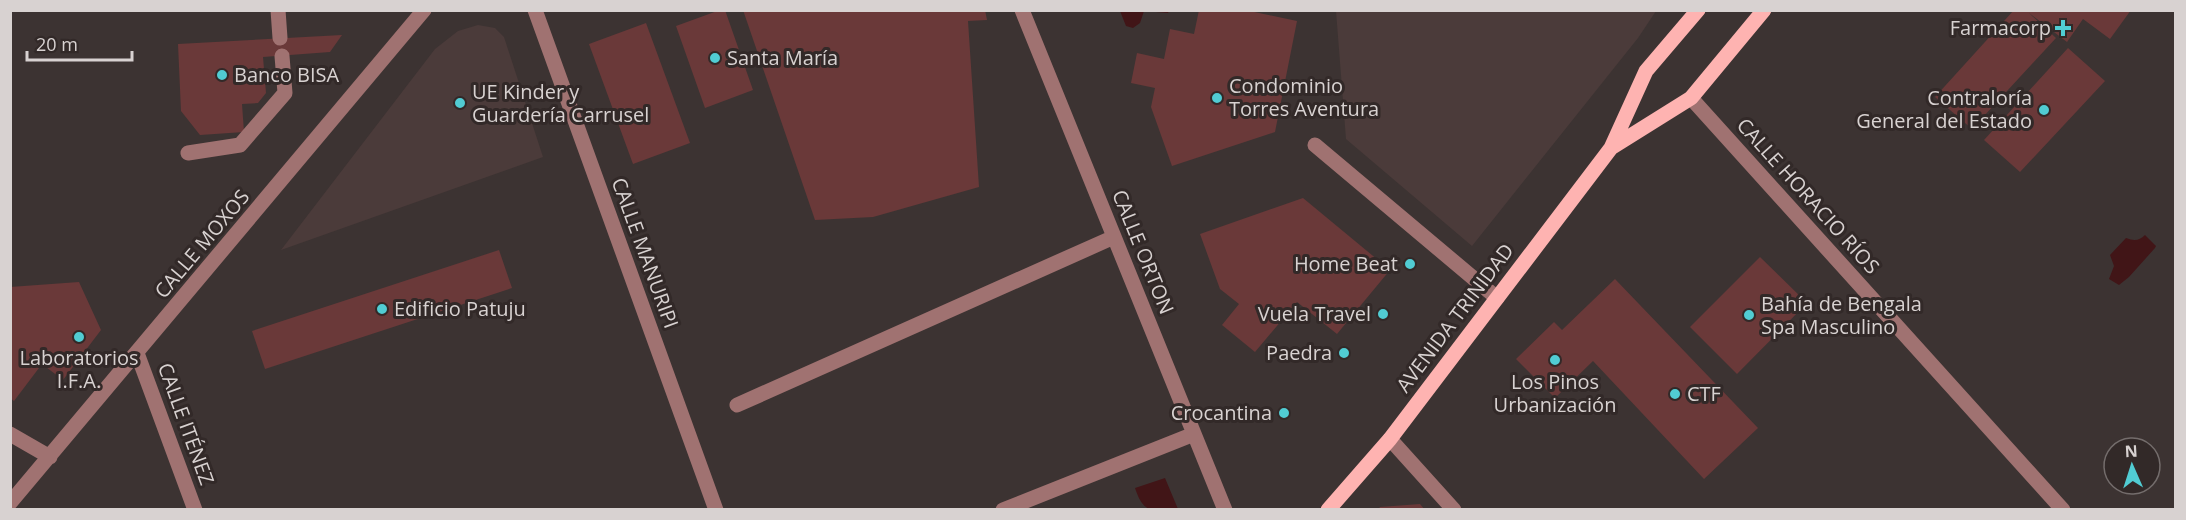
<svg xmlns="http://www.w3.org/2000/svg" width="2186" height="520" viewBox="0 0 2186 520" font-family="'Open Sans',sans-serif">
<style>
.built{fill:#4b3b3a}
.water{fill:#411517}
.building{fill:#6a3939}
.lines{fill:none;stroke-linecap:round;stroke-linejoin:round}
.minor{stroke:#a07271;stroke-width:15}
.major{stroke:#feb3b1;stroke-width:15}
.poi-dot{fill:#51ccd3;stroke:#322928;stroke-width:2}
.labels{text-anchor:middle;stroke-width:6;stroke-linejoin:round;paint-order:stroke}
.poi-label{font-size:20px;fill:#d8d2d1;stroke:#322928;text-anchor:start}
.street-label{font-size:20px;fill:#d8d2d1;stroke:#322928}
</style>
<rect width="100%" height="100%" fill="#3c3332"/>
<path class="built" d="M 1336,11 L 1336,10 L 1656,11 L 1638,38 L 1472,246 L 1346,139 Z
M 478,25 L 495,28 L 504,37 L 543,157 L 281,250 L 435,49 L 458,31 Z"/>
<path class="water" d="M 1120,11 L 1120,10 L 1169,11 L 1168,13 L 1144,11 L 1140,23 L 1133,28 L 1126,26 Z
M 2145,235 L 2156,246 L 2155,248 L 2129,277 L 2119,285 L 2109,279 L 2114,266 L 2110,255 L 2126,238 C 2134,241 2139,241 2145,235 Z
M 1165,478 L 1178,509 C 1152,510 1144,515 1135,488 Z"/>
<path class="building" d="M 720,10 L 725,10 L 753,90 L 705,108 L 676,26 Z
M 743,10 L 985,10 L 987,20 L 968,21 L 979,187 L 873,217 L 815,220 Z
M 1199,10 L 1245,10 L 1297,21 L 1275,132 L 1172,166 L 1151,107 L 1155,88 L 1131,83 L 1137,53 L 1164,59 L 1170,29 L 1194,34 Z
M 2014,10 L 2131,10 L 2110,39 L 2083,19 L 2067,42 L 2029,13 L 2056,38 L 1972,129 L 1935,97 Z
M 646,23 L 690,143 L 633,164 L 589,44 Z
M 342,35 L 330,52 L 263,57 L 266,93 L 258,103 L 242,104 L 244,132 L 200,135 L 181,111 L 178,44 Z
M 2068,48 L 2105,81 L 2020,172 L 1984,140 Z
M 1303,198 L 1390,270 L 1337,334 L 1297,302 L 1255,352 L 1222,325 L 1239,304 L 1220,289 L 1200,234 Z
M 499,250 L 512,288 L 265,369 L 252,331 Z
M 1760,257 L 1807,303 L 1737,374 L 1690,327 Z
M 1615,279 L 1758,428 L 1704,479 L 1593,361 L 1555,398 L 1516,359 L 1554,322 L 1562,330 Z
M 79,282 L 101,330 L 63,380 L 42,364 L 14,401 L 10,398 L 10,287 Z
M 1420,504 L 1425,510 L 1378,510 L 1380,507 Z"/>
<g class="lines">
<path class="minor" d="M 278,10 L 280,38
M 535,10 L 716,510
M 1022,10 L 1225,510
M 1691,98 L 2063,510
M 1315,145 L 1497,298
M 188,153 L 240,145 L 285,93 L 282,56
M 137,353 L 195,510
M 737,405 L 1114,237
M 10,434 L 50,457
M 1390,439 L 1454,510
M 10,503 L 424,10
M 1003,510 L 1194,434"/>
<path class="major" d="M 1611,148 L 1691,98 L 1764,10
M 1328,510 L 1390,439 L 1611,148 L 1646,71 L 1698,10"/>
</g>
<g class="poi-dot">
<path d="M2060 19h6v6h6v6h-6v6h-6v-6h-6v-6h6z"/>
<circle cx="715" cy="58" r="6"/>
<circle cx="222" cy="75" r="6"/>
<circle cx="1217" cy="98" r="6"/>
<circle cx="460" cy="103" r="6"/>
<circle cx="2044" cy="110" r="6"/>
<circle cx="1410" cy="264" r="6"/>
<circle cx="382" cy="309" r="6"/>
<circle cx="1383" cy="314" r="6"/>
<circle cx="1749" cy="315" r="6"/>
<circle cx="79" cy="337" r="6"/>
<circle cx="1344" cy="353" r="6"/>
<circle cx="1555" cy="360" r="6"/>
<circle cx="1675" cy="394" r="6"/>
<circle cx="1284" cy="413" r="6"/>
</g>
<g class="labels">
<g class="poi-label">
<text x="2051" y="35" text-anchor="end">Farmacorp</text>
<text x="727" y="65">Santa María</text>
<text x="234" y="82">Banco BISA</text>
<text x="1229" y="93">Condominio<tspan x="1229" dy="23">Torres Aventura</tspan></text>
<text x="472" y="99">UE Kinder y<tspan x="472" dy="23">Guardería Carrusel</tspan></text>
<text x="2032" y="105" text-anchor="end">Contraloría<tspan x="2032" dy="23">General del Estado</tspan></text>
<text x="1398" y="271" text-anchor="end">Home Beat</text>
<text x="1761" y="311">Bahía de Bengala<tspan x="1761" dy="23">Spa Masculino</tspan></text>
<text x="394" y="316">Edificio Patuju</text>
<text x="1371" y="321" text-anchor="end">Vuela Travel</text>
<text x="1332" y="360" text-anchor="end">Paedra</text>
<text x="79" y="365" text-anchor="middle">Laboratorios<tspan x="79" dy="23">I.F.A.</tspan></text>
<text x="1555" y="389" text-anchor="middle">Los Pinos<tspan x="1555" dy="23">Urbanización</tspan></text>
<text x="1687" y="401">CTF</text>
<text x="1272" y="420" text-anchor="end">Crocantina</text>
</g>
<g class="street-label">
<text transform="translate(1808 196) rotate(48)" y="7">CALLE HORACIO RÍOS</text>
<text transform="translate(202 244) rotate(-50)" y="7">CALLE MOXOS</text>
<text transform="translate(1143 252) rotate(68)" y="7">CALLE ORTON</text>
<text transform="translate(645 253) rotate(70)" y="7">CALLE MANURIPI</text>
<text transform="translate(1455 318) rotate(-53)" y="7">AVENIDA TRINIDAD</text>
<text transform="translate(186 424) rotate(70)" y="7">CALLE ITÉNEZ</text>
</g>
</g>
<rect width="2186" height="520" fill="none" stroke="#d8d2d1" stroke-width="24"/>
<g transform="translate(2132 466) rotate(357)"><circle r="28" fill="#322928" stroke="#746d6c" stroke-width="1.5"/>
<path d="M0-4.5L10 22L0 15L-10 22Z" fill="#51ccd3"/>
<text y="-9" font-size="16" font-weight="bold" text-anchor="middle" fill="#d8d2d1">N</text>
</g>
<path d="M27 51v9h105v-9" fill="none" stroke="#d8d2d1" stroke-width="3"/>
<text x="36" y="51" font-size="18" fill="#d8d2d1" stroke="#322928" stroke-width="4.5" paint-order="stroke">20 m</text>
</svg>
